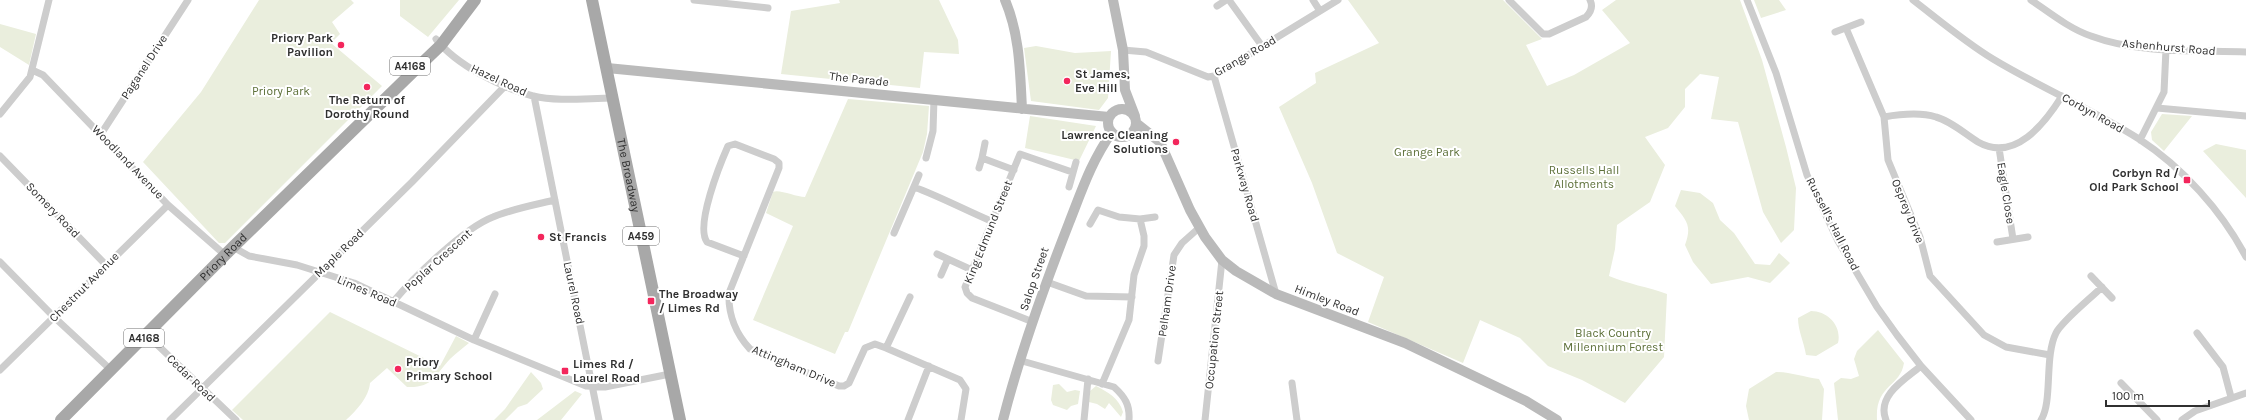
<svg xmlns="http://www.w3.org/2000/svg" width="2246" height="420" viewBox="0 0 2246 420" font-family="Karla,sans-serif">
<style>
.green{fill:#eaeedd}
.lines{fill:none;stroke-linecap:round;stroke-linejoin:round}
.street{stroke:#cdcdcd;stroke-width:7}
.secondary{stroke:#bababa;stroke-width:10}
.primary{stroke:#a8a8a8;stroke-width:12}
.poi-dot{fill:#f3265c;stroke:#fff;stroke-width:1.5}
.labels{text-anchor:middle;stroke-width:4;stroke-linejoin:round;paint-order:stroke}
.shield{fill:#fff;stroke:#6e6e6e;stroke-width:1}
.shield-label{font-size:11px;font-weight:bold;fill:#303030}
.poi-label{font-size:12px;font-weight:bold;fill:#303030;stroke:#fff;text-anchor:start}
.street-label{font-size:12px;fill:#303030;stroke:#fff}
.park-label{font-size:12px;fill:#5d7039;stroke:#fff}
</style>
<rect width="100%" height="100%" fill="#fff"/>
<path class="green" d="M 259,0 L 351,0 L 354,3 L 332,22 L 340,34 L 331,43 L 382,86 L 225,243 L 219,243 L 143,162 L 201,92 Z
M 400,0 L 459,0 L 428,37 L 400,16 Z
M 839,0 L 939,0 L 958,40 L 959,54 L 924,52 L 920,88 L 781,74 L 791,11 L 840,3 Z
M 1348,0 L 1503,0 L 1542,39 L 1526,45 L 1547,86 L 1574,75 L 1630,43 L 1602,10 L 1616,0 L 1740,0 L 1762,60 L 1786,147 L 1796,188 L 1794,230 L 1781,243 L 1763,212 L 1738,122 L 1711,119 L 1719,77 L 1700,74 L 1685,89 L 1685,107 L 1668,128 L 1645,137 L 1665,165 L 1650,202 L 1617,225 L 1615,249 L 1609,276 C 1628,284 1648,287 1667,294 L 1664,357 L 1625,403 L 1582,380 L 1548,366 L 1520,338 L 1480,320 L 1463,363 L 1368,322 L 1384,277 L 1337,253 L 1312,183 L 1279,107 L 1316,83 L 1315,73 L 1379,43 Z
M 1754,0 L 1779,0 L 1786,10 L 1761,18 Z
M 0,24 L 36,34 L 29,65 L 0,47 Z
M 1036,46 L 1075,53 L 1111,51 L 1108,98 L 1099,110 L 1031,101 L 1024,48 Z
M 848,99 L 929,106 L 927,134 L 923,152 L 848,332 L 845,332 L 835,354 L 753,320 L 793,226 L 766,213 L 773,192 C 779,189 796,197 805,197 Z
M 2162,114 L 2192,116 L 2164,151 L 2152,140 L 2151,132 Z
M 1030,116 L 1096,126 L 1079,161 L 1025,148 Z
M 2216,144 L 2246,150 L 2246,198 L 2203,151 Z
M 1681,190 L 1700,193 L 1713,203 L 1720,220 L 1734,233 L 1755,264 L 1770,265 L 1779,253 L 1790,263 L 1770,283 L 1748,277 L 1711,284 L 1693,262 L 1685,245 C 1692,226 1687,221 1675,206 Z
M 1811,311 C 1828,311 1842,326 1838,343 L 1816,356 L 1806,355 C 1804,342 1798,331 1798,318 Z
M 330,312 L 440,366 L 456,336 L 469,343 C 463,348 456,353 450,359 C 434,376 433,388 407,387 L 387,368 L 370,383 C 369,397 356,411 346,420 L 243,420 L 232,410 Z
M 1878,330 L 1904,363 C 1900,388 1875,384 1877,420 L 1838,420 L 1834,383 L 1841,378 L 1851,379 L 1859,376 L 1854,359 L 1857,351 Z
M 531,372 L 541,383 L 543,389 L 527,404 L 518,407 L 505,420 L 494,420 L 505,409 Z
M 1776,372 C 1790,372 1804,377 1819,379 L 1824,389 L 1822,420 L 1749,420 L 1746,406 L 1749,389 Z
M 1059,384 L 1067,392 L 1075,390 L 1080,391 L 1078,404 L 1071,406 L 1067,410 L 1053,405 L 1051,400 L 1053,385 Z
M 1096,386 C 1108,392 1119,398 1123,412 L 1121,417 L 1109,403 L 1105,409 L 1097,404 L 1089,402 L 1090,391 Z
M 575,391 L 582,394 L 561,420 L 537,420 Z"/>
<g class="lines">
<path class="street" d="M 694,0 L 768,8
M 1229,0 L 1262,46
M 1313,0 L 1320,11
M 1509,0 L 1543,34 L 1549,34 L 1586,17 C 1591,12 1593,6 1590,0
M 1747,0 L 1776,73 L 1807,175 L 1838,241 L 1877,307 L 1897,335 L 1921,366 L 1971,420
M 1913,0 C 1939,20 1965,42 1993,59 C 2041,88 2092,109 2139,139 C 2182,167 2222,211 2246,257
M 2031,0 C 2050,13 2070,29 2091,36 C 2139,54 2196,50 2246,52
M 1217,6 L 1226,0
M 1846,28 L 1884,117 L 1888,160 L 1920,237 L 1930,276 L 1984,335 L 2006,347 L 2050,355
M 1835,32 L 1861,22
M 436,39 C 456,65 502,88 533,96 C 558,102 588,98 613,98
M 1123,50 L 1146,52 L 1208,77 L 1214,76 L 1338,0
M 32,70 L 43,75 L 168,205 L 225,255
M 1214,76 L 1276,294
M 534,96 L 599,420
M 2157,108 L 2246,116
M 0,114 L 30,77 L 49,0
M 1884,117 C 1901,114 1920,112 1936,117 C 1951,121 1965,134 1978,142 C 2015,163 2045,123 2062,96
M 101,134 L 188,0
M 2140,140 L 2164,92 L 2166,49
M 1999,148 L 2013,239
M 0,156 L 106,265
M 926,158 L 933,131 L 934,99
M 982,158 L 985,143
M 979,168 L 982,158 L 1014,170
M 914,187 C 941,197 965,210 991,221
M 1069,187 L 1076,162
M 1140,219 L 1155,217
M 1090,224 L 1098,210 L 1119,217 L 1140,219 L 1144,236 L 1144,246 L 1134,275 L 1129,320 L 1102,384
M 894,233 L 919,175
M 1997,242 L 2028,237
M 233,247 L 249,256 L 297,265 L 354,283 L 474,340 L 586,386 L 605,387 L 670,374
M 937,254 L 972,270
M 744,256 L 707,242 C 695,226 720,164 728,146 L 735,144 L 774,159 L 779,163 L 779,168 L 729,293 C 728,314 736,334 750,349 L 839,386 L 844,386 L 849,383 L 865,348 L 875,344 L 886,348 L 960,380 L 966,389 L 961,420
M 0,262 L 54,317 L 111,370
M 941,275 L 948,259
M 2091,276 L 2112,298
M 1047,282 L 1086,296 L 1132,297
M 393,302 C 413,278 464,228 493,217 C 512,209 534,205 555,200
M 1033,322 L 972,298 L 967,293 L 965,287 L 1020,154 L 1072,172
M 2197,333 L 2223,367 L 2231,397
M 147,335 L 236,420
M 474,340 L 495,294
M 886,348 L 910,297
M 1022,361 L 1114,387 C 1125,397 1130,405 1129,420
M 1158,361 L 1174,255 L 1182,243 L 1200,227
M 0,370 L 168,205
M 1292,383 L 1297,420
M 2121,383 L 2157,420
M 170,420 L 412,182 L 506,85
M 908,420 L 929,366
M 1084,420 L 1088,379
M 1205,420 L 1222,260
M 1886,420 C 1876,396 1905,379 1921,366
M 2041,420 C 2053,401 2044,357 2056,333 C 2062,321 2091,298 2102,287
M 2182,420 L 2195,411 L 2246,393"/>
<path class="secondary" d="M 1005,0 C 1020,35 1020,72 1022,109
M 1113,0 L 1123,50 L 1125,90 L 1135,116
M 607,68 L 1109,117
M1108 123a14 14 0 1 1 28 0a14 14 0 1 1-28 0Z
M 1136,123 L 1160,142 L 1190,210 L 1205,237 L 1222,260 L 1236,271 L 1276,294 L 1405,343 L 1526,401 L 1557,420
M 1003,420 C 1020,353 1044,287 1069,223 C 1082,190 1091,162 1112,132"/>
<g class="primary">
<path id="s1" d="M 592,0 L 680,420"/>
<path id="s2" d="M 61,420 L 233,247 L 418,67 L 441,45 L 475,0"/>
</g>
</g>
<g class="poi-dot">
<circle cx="341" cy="45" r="4"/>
<circle cx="1067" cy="81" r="4"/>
<circle cx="367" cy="87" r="4"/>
<circle cx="1176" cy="142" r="4"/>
<rect x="2183" y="176" width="8" height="8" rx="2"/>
<circle cx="541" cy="237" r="4"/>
<rect x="647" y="297" width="8" height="8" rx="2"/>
<circle cx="398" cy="369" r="4"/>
<rect x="561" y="367" width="8" height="8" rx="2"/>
</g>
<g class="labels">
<g class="shield">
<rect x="390" y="57" width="40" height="18" rx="3"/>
<rect x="623" y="227" width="36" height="18" rx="3"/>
<rect x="124" y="329" width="40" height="18" rx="3"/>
</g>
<g class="shield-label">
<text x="410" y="70">A4168</text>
<text x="641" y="240">A459</text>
<text x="144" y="342">A4168</text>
</g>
<g class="poi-label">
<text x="333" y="42" text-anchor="end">Priory Park<tspan x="333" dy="14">Pavilion</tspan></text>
<text x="1075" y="78">St James,<tspan x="1075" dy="14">Eve Hill</tspan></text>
<text x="367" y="104" text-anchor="middle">The Return of<tspan x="367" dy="14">Dorothy Round</tspan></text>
<text x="1168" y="139" text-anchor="end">Lawrence Cleaning<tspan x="1168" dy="14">Solutions</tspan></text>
<text x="2179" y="177" text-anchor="end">Corbyn Rd /<tspan x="2179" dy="14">Old Park School</tspan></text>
<text x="549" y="241">St Francis</text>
<text x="659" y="298">The Broadway<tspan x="659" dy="14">/ Limes Rd</tspan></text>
<text x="406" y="366">Priory<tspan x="406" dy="14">Primary School</tspan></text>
<text x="573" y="368">Limes Rd /<tspan x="573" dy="14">Laurel Road</tspan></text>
</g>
<g class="street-label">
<text transform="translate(2169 47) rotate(5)" y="4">Ashenhurst Road</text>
<text transform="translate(1245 56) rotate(-30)" y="4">Grange Road</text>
<text transform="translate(144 67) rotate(-57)" y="4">Paganel Drive</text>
<text transform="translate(859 79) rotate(6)" y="4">The Parade</text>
<text transform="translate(499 80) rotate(25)" y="4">Hazel Road</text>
<text transform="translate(2093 113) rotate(29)" y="4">Corbyn Road</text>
<text transform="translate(128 162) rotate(46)" y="4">Woodland Avenue</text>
<text dy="4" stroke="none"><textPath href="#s1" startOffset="179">The Broadway</textPath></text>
<text transform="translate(1245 185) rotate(74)" y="4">Parkway Road</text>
<text transform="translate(2006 193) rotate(81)" y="4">Eagle Close</text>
<text transform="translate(53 210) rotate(46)" y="4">Somery Road</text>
<text transform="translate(1908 211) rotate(68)" y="4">Osprey Drive</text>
<text transform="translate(1833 224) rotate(63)" y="4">Russell's Hall Road</text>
<text transform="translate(988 232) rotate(-68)" y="4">King Edmund Street</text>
<text transform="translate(339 253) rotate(-44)" y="4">Maple Road</text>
<text dy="4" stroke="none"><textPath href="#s2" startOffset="230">Priory Road</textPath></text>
<text transform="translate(438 260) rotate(-42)" y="4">Poplar Crescent</text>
<text transform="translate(1034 279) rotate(-71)" y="4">Salop Street</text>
<text transform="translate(84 287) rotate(-45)" y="4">Chestnut Avenue</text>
<text transform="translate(367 291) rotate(23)" y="4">Limes Road</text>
<text transform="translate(574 293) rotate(78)" y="4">Laurel Road</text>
<text transform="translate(1327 300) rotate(21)" y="4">Himley Road</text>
<text transform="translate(1167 301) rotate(-82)" y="4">Pelham Drive</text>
<text transform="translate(1214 340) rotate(-84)" y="4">Occupation Street</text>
<text transform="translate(794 366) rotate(23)" y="4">Attingham Drive</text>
<text transform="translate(191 378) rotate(44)" y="4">Cedar Road</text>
</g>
<g class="park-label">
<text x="281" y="95">Priory Park</text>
<text x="1427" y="156">Grange Park</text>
<text x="1584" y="174">Russells Hall<tspan x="1584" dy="14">Allotments</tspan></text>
<text x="1613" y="337">Black Country<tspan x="1613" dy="14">Millennium Forest</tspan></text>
</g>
</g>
<path d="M2106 400v6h103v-6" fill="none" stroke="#303030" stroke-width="2"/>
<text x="2112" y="400" font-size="12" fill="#303030" stroke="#ffffff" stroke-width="3" paint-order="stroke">100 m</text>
</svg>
